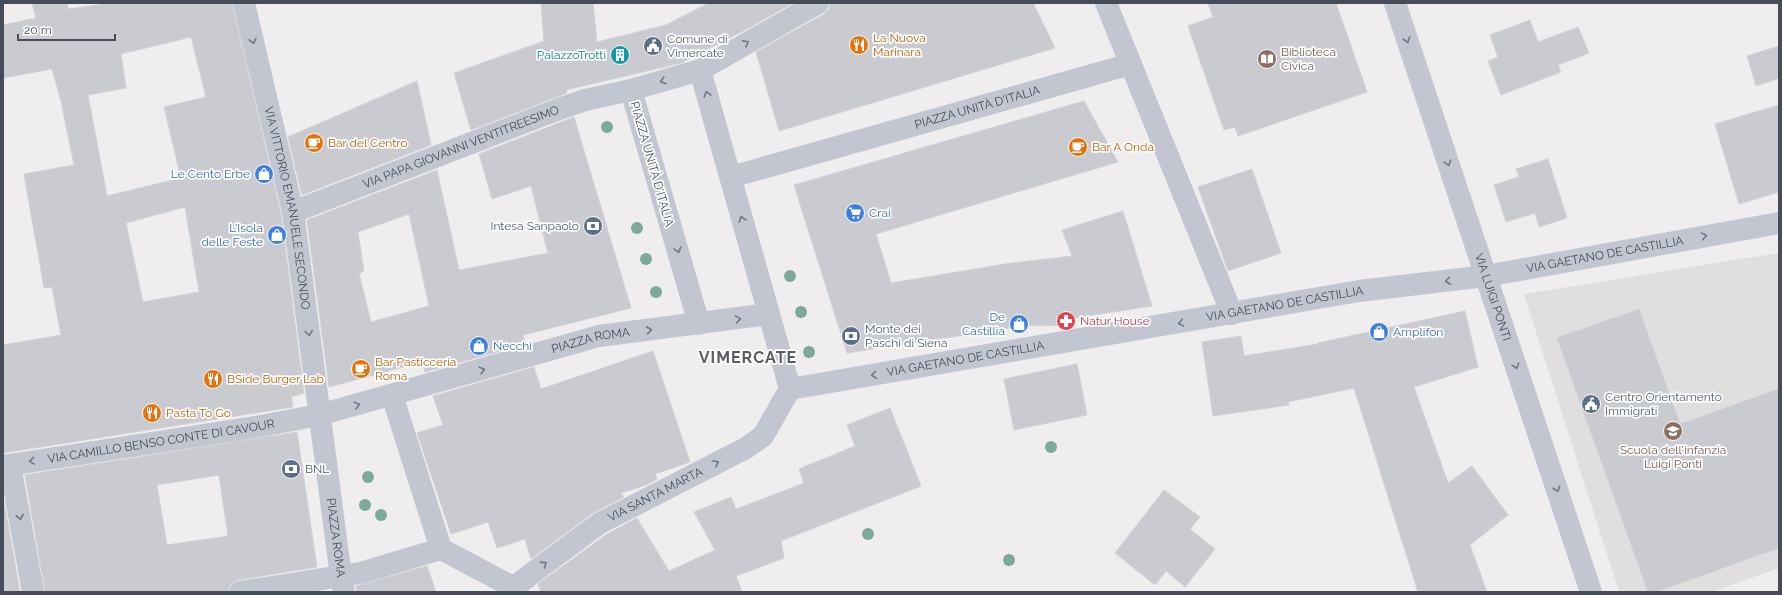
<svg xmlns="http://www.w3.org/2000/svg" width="1782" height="595" viewBox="0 0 1782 595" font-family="Raleway,sans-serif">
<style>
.education{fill:#e0dede}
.building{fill:#cacbd1;stroke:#d1d2d8;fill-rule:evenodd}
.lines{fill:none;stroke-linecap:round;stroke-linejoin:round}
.street{stroke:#c1c6d1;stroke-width:22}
.tree{fill:#7caa9a}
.oneway{stroke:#717782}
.labels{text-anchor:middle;stroke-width:3.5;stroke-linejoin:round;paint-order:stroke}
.food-label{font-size:12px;fill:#c56008;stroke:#fff;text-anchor:start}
.service-label{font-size:12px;fill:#4e5e75;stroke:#fff;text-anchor:start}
.education-label{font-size:12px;fill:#785e54;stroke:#fff;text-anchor:start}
.culture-label{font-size:12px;fill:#0d838f;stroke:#fff;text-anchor:end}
.street-label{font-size:12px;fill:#464d58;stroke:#fff}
.shop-label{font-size:12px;fill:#366cbe;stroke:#fff;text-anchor:end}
.health-label{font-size:12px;fill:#be3a42;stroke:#fff;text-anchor:start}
.district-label{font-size:16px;font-weight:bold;letter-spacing:1px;fill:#5a5c61;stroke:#fff}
</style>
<rect width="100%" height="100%" fill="#efeded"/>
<path class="education" d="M 1779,253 L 1779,568 L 1712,592 L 1619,592 L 1524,294 Z"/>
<path class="building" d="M 32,3 L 67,3 L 68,9 L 113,3 L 232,3 L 281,214 L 304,393 L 291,397 L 293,407 L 3,453 L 3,345 L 61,335 L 52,287 L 44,288 L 24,174 L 74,165 L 61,101 L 52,69 L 3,78 L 3,25 L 36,18 ZM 191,37 L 206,97 L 164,107 L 181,178 L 107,196 L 88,95 L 126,88 L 121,54 ZM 185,207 L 199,292 L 143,302 L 126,223 Z
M 541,3 L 593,3 L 597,42 L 666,25 L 709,3 L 793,3 L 749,28 L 681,63 L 566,90 L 567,93 L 471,130 L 454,73 L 544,41 Z
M 830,3 L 1033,3 L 1055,48 L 779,131 L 756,52 L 824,14 L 829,9 Z
M 1208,3 L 1336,3 L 1367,92 L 1238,136 L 1235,127 L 1224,130 L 1188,26 L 1213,17 Z
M 1530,20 L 1538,42 L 1578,27 L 1589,53 L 1558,65 L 1561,72 L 1501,95 L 1488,61 L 1498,57 L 1490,35 Z
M 1779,46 L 1779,78 L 1756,86 L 1747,56 Z
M 417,81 L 431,145 L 302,195 L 288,137 Z
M 1084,101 L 1118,162 L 876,234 L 891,283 L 1011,263 L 1072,256 L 1062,230 L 1123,211 L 1152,306 L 1068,319 L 1070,325 L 1023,326 L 847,353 L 794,185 Z
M 1779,105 L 1779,192 L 1739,204 L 1715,124 Z
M 574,117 L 631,308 L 523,335 L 526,344 L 425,372 L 422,362 L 329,387 L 307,220 L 437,170 L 459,270 L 548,253 L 531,186 L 492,199 L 479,154 ZM 409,214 L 429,306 L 371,322 L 359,274 L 364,271 L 358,232 Z
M 1548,159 L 1567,218 L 1539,227 L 1535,213 L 1506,222 L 1494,185 L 1519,177 L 1516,169 Z
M 1252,169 L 1281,253 L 1228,271 L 1198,187 Z
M 1639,309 L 1680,424 L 1779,389 L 1779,548 L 1656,592 L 1648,592 L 1557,338 Z
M 1465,311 L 1478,367 L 1414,387 L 1448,483 L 1472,466 L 1508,515 L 1470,545 L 1487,592 L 1418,592 L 1354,388 L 1288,402 L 1289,405 L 1213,416 L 1202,342 L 1241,336 L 1244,356 L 1318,344 L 1318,343 Z
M 653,351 L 690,462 L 655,474 L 657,479 L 646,485 L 621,493 L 624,497 L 593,513 L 531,559 L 525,539 L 497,548 L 488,522 L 451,534 L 417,433 L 443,425 L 433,396 L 534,367 L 541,389 Z
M 1077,364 L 1087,415 L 1014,430 L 1004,379 Z
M 890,408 L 921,486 L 781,541 L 784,558 L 736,576 L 742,592 L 541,592 L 538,584 L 607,534 L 637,518 L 669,571 L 715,550 L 694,512 L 731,497 L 736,509 L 804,483 L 799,469 L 855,446 L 847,425 Z
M 297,432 L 317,567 L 238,580 L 232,583 L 229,587 L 228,592 L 45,592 L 25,475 ZM 219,475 L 228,536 L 167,545 L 157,485 Z
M 1164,490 L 1200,517 L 1190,529 L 1215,549 L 1185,587 L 1166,571 L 1155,585 L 1115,553 Z
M 3,496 L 20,592 L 3,592 Z
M 427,566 L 436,592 L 357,592 L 356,586 Z"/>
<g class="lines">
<g class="street">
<path id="s1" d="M 244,3 L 293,212 L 341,577 L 344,592"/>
<path d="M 1106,3 L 1232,314"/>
<path id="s2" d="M 1395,3 L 1591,592"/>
<path id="s3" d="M 731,177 L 1131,64"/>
<path id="s4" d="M 293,212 L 559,109 L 585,100 L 631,90"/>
<path d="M 769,314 L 790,389"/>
<path d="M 699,324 L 631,90 L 700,70 L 818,3"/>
<path id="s5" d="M 790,389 L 1359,291 L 1486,276 L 1779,223"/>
<path d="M 392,395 L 441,549"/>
<path d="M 10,465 L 33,592"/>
<path id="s6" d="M 3,466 L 261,426 L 319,415 L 599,336 L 769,314 L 700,70"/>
<path d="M 240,592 L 360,573 L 441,549 L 513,587 L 518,592"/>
<path id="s7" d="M 507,592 L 600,523 L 746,448 L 763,436 L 790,389"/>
</g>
</g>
<g class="tree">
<circle cx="607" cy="127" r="6"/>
<circle cx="637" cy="228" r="6"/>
<circle cx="646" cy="259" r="6"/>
<circle cx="790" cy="276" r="6"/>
<circle cx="656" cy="292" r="6"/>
<circle cx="801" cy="312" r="6"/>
<circle cx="809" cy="352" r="6"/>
<circle cx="1051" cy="447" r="6"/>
<circle cx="368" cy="477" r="6"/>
<circle cx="365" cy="505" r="6"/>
<circle cx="381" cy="515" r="6"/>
<circle cx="868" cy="534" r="6"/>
<circle cx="1009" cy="560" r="6"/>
</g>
<defs><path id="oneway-chevron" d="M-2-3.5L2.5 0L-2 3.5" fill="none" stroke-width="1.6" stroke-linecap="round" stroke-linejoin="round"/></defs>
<g class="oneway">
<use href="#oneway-chevron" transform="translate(1407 40) rotate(72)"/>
<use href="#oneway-chevron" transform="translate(253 41) rotate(77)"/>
<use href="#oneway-chevron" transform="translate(746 43) rotate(-29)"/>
<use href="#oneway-chevron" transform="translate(663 81) rotate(164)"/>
<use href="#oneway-chevron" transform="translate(707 94) rotate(-106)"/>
<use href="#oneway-chevron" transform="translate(1448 163) rotate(72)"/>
<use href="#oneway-chevron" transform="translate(742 219) rotate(-106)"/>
<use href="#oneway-chevron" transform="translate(1704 236) rotate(-10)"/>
<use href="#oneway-chevron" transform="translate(678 250) rotate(74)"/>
<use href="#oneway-chevron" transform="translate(1448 281) rotate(173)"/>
<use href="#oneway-chevron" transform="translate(738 319) rotate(-9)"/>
<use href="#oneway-chevron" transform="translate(1181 323) rotate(170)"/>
<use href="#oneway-chevron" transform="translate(649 330) rotate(-7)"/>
<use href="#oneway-chevron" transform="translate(309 333) rotate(83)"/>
<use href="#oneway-chevron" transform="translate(1516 366) rotate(71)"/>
<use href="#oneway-chevron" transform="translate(482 370) rotate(-16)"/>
<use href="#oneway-chevron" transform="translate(874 375) rotate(171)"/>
<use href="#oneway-chevron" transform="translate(357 405) rotate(-15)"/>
<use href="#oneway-chevron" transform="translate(32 461) rotate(171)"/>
<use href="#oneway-chevron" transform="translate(716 463) rotate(-27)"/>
<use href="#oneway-chevron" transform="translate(1557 489) rotate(71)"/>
<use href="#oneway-chevron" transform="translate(20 517) rotate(80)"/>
<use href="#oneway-chevron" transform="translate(544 564) rotate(-36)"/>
</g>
<defs>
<symbol id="restaurant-disc" viewBox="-11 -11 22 22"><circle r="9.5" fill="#e8710a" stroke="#fff"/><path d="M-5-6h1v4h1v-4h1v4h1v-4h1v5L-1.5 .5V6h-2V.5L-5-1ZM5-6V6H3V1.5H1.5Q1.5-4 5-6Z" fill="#fff"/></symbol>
<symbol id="civic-disc" viewBox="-11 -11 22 22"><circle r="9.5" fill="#5c6f8a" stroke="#fff"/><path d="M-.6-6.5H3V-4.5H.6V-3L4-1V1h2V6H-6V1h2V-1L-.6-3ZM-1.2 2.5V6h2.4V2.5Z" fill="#fff"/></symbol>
<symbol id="building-disc" viewBox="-11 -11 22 22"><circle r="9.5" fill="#0f9aa8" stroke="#fff"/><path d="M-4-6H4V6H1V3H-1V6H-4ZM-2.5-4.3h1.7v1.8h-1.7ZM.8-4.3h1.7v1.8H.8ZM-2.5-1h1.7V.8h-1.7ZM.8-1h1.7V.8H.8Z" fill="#fff"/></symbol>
<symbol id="library-disc" viewBox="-11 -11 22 22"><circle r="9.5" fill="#8d6e63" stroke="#fff"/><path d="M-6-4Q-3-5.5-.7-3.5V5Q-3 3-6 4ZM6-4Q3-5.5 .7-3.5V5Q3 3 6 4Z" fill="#fff"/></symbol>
<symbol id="cafe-disc" viewBox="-11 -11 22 22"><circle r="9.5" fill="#e8710a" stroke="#fff"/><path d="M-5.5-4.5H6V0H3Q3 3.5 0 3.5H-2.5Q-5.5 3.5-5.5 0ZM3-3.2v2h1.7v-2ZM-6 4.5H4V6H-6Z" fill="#fff"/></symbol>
<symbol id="shop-disc" viewBox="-11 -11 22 22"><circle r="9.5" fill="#3f7fe0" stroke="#fff"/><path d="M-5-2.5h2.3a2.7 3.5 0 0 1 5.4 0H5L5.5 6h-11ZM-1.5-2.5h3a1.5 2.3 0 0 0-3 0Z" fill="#fff"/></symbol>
<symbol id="supermarket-disc" viewBox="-11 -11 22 22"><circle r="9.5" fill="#3f7fe0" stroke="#fff"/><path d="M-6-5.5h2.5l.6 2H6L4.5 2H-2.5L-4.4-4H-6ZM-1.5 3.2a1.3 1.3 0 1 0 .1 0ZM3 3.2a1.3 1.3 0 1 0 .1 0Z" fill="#fff"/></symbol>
<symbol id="bank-disc" viewBox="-11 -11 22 22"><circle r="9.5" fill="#5c6f8a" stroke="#fff"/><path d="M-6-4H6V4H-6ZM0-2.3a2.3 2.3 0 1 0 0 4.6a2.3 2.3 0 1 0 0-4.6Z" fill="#fff"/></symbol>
<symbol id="pharmacy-disc" viewBox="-11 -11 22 22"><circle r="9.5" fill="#e0444e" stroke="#fff"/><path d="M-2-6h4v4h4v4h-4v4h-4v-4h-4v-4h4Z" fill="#fff"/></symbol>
<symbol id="school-disc" viewBox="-11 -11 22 22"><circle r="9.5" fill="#8d6e63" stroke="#fff"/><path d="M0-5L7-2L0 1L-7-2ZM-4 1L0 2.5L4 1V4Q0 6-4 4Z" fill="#fff"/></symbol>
</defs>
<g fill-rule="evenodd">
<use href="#restaurant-disc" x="848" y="34" width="22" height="22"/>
<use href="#civic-disc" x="642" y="35" width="22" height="22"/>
<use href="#building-disc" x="609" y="44" width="22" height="22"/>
<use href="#library-disc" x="1256" y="48" width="22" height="22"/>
<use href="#cafe-disc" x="303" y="132" width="22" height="22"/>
<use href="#cafe-disc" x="1067" y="136" width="22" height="22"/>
<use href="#shop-disc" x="253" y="163" width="22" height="22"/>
<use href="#supermarket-disc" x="844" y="202" width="22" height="22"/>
<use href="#bank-disc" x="582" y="215" width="22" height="22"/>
<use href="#shop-disc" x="266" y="224" width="22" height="22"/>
<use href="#pharmacy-disc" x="1055" y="310" width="22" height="22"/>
<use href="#shop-disc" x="1008" y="313" width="22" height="22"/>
<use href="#shop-disc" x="1368" y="321" width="22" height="22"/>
<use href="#bank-disc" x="840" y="325" width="22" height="22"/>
<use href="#shop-disc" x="468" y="335" width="22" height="22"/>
<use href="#cafe-disc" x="350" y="358" width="22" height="22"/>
<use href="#restaurant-disc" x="202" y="368" width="22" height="22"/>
<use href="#civic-disc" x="1580" y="393" width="22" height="22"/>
<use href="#restaurant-disc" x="141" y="402" width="22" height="22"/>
<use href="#school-disc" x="1662" y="420" width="22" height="22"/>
<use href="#bank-disc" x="280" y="458" width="22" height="22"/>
</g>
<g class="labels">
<g class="food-label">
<text x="873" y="42">La Nuova<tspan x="873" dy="14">Marinara</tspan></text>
<text x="328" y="147">Bar del Centro</text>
<text x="1092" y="151">Bar A Onda</text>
<text x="375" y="366">Bar Pasticceria<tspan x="375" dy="14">Roma</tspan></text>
<text x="227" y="383">BSide Burger Lab</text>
<text x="166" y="417">Pasta To Go</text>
</g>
<g class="service-label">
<text x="667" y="43">Comune di<tspan x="667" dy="14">Vimercate</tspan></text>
<text x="579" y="230" text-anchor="end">Intesa Sanpaolo</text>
<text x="865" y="333">Monte dei<tspan x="865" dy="14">Paschi di Siena</tspan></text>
<text x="1605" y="401">Centro Orientamento<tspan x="1605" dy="14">Immigrati</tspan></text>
<text x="305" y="473">BNL</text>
</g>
<g class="education-label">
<text x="1281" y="56">Biblioteca<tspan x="1281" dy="14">Civica</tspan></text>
<text x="1673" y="454" text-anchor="middle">Scuola dell'infanzia<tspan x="1673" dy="14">Luigi Ponti</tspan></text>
</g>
<g class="culture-label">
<text x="606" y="59">PalazzoTrotti</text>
</g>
<g class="street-label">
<text dy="4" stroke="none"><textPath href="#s3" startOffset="256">PIAZZA UNITÀ D'ITALIA</textPath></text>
<text dy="4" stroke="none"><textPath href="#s4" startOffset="180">VIA PAPA GIOVANNI VENTITREESIMO</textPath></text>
<text transform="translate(652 164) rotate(74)" y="4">PIAZZA UNITÀ D'ITALIA</text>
<text dy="4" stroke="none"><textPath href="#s1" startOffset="210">VIA VITTORIO EMANUELE SECONDO</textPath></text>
<text dy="4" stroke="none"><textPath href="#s5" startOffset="826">VIA GAETANO DE CASTILLIA</textPath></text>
<text dy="4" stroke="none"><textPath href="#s2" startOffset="310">VIA LUIGI PONTI</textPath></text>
<text dy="4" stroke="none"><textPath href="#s5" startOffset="502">VIA GAETANO DE CASTILLIA</textPath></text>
<text dy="4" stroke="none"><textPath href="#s6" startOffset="602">PIAZZA ROMA</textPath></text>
<text dy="4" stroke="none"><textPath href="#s5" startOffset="178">VIA GAETANO DE CASTILLIA</textPath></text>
<text dy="4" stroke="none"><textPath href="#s6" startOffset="160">VIA CAMILLO BENSO CONTE DI CAVOUR</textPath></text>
<text dy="4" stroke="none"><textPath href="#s7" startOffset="178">VIA SANTA MARTA</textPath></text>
<text dy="4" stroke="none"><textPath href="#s1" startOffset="543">PIAZZA ROMA</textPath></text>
</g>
<g class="shop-label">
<text x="250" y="178">Le Cento Erbe</text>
<text x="869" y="217" text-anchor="start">Crai</text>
<text x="263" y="232">L'Isola<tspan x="263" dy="14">delle Feste</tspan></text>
<text x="1005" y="321">De<tspan x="1005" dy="14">Castillia</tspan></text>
<text x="1393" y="336" text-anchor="start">Amplifon</text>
<text x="493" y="350" text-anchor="start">Necchi</text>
</g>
<g class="health-label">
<text x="1080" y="325">Natur House</text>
</g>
<g class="district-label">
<text x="748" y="363">VIMERCATE</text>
</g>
</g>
<rect width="1782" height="595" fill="none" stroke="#464d58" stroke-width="8"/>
<path d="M18 34v6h97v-6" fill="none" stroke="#464d58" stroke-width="2"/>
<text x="24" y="34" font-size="12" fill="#464d58" stroke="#ffffff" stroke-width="3" paint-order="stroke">20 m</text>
</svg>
